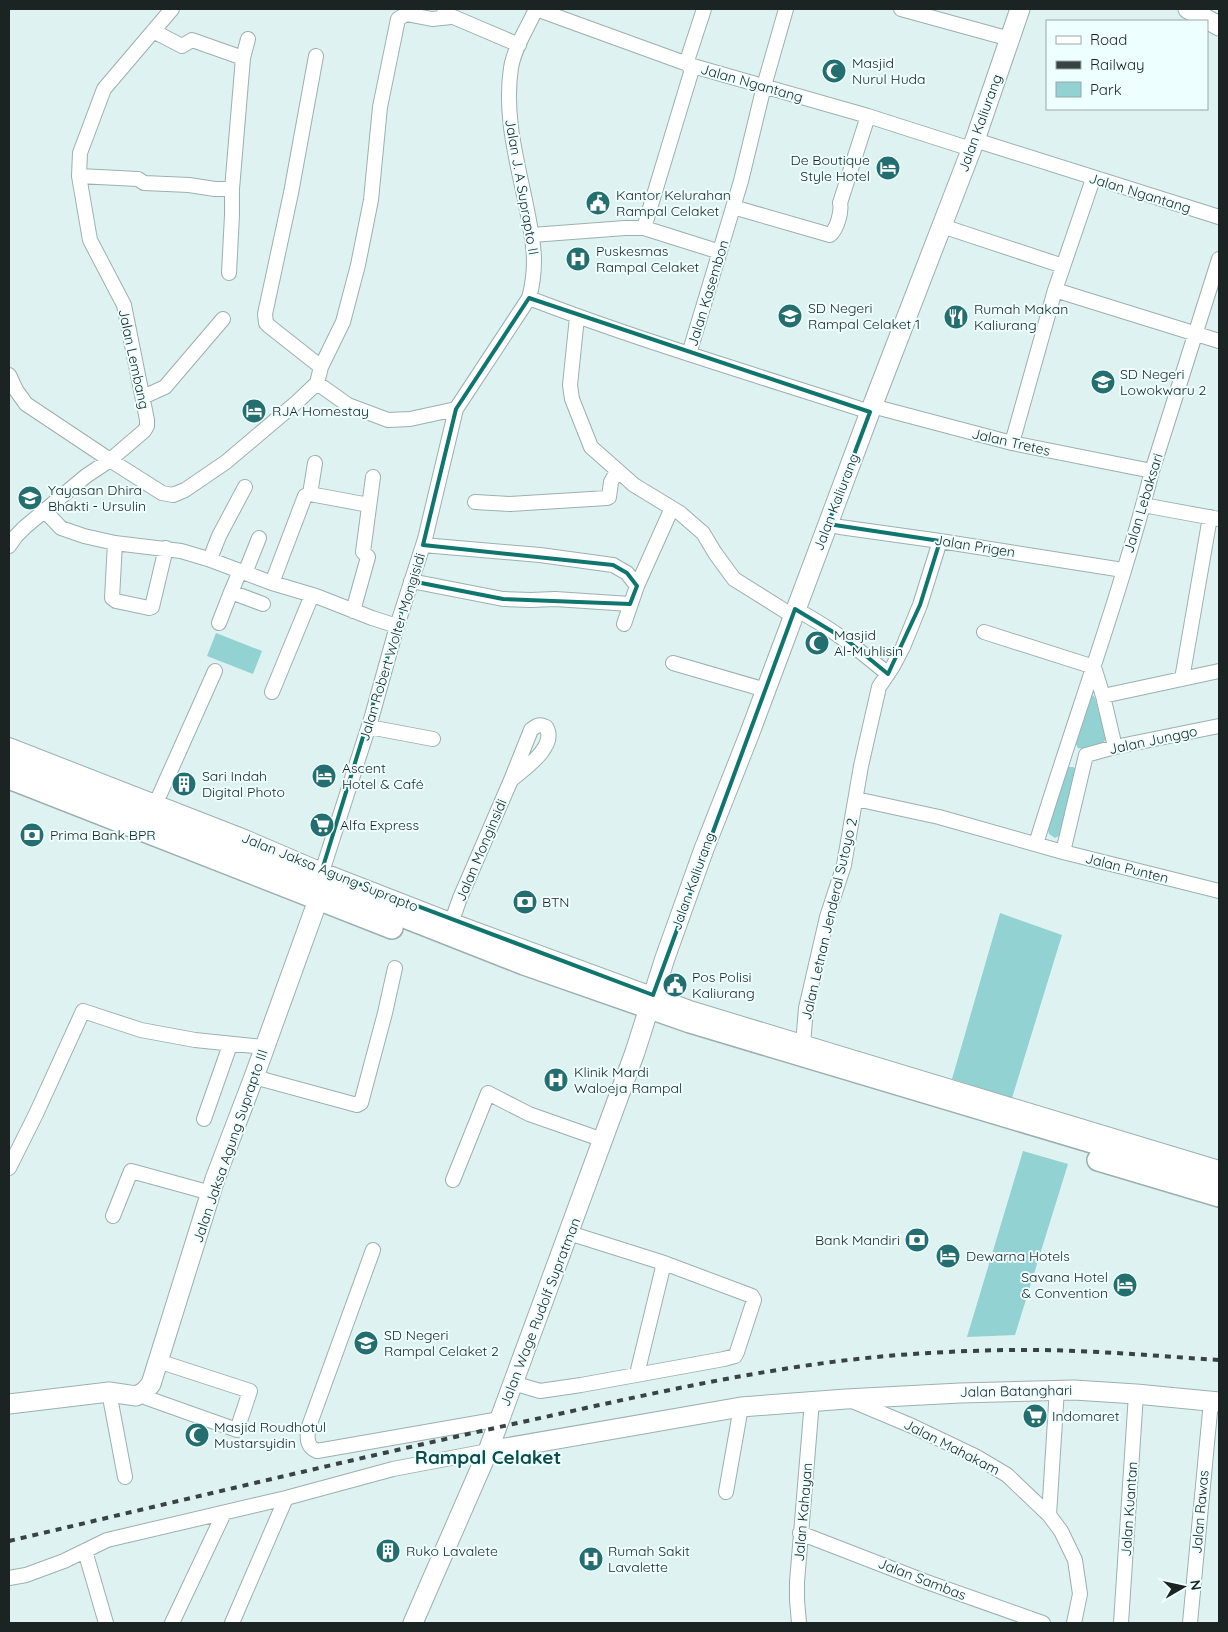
<svg xmlns="http://www.w3.org/2000/svg" width="1228" height="1632" viewBox="0 0 1228 1632" font-family="Quicksand,sans-serif">
<style>
.green{fill:#92d2d2}
.lines{fill:none;stroke-linecap:round;stroke-linejoin:round}
.street-casing{stroke:#9cb0af;stroke-width:16}
.secondary-casing{stroke:#9cb0af;stroke-width:21}
.primary-casing{stroke:#9cb0af;stroke-width:24}
.street{stroke:#fff;stroke-width:14}
.secondary{stroke:#fff;stroke-width:19}
.primary{stroke:#fff;stroke-width:21}
.rail{stroke:#3a4343;stroke-width:4;stroke-dasharray:6 6;stroke-linecap:butt}
.marked{fill:none;stroke:#0f766e;stroke-width:4;stroke-linejoin:round}
.labels{text-anchor:middle;stroke-width:4;stroke-linejoin:round;paint-order:stroke}
.poi-label{font-size:14px;fill:#1c2323;stroke:#eff;text-anchor:start}
.street-label{font-size:14px;fill:#1c2323;stroke:#eff}
.district-label{font-size:19px;font-weight:bold;fill:#0c4c4c;stroke:#eff}
</style>
<rect width="100%" height="100%" fill="#def2f2"/>
<path class="green" d="M 216,633 L 262,651 L 253,674 L 207,656 Z
M 1092,694 L 1095,698 L 1106,738 C 1103,748 1087,750 1078,748 L 1076,744 L 1077,737 Z
M 1067,767 L 1073,767 L 1077,770 L 1062,832 L 1059,836 L 1055,838 L 1049,834 L 1048,830 Z
M 1000,913 L 1062,935 L 1012,1098 L 952,1079 Z
M 1023,1151 L 1068,1164 L 1015,1335 L 967,1337 Z"/>
<g class="lines">
<defs>
<path id="street" d="M 536,9 L 693,66 L 868,116 L 971,149
M 901,9 L 1010,39
M 444,13 L 519,45
M 153,31 L 182,46 L 192,40 L 243,58
M 316,56 L 291,193 L 265,314 L 266,323 L 269,326 L 321,367
M 686,64 L 704,9
M 975,140 L 1219,217
M 79,176 L 138,179 L 144,183 L 189,185 L 215,189 L 232,189 L 243,58 L 248,39
M 733,207 L 830,235 C 837,229 842,212 840,203 L 868,116
M 942,226 L 1063,266
M 644,228 L 693,66
M 532,235 L 625,228 L 644,228 L 720,252
M 229,273 L 232,215 L 232,189
M 1055,290 L 1219,341
M 529,298 C 641,341 756,375 870,412
M 577,317 L 570,385 L 572,399 L 591,447 L 634,485 L 680,513 L 688,520 L 703,533 L 715,553 L 734,579 L 793,616
M 689,354 L 741,181 L 764,86 L 786,9
M 9,375 L 16,390 L 26,404 L 110,460 L 162,493 L 173,495 L 185,490 L 226,462 L 297,402 L 317,383
M 317,383 L 321,367 L 343,322 L 358,265 L 371,200 L 380,107 L 398,19 L 406,14 L 432,19 L 451,17
M 317,383 L 348,405 L 388,420 L 410,419 L 456,409
M 143,397 L 165,387 L 223,319
M 872,406 L 1012,443 L 1152,471
M 1012,443 L 1055,290 L 1093,179
M 310,494 L 369,505
M 475,502 L 510,504 L 607,498 L 609,497 L 611,482 L 617,471
M 1143,505 L 1219,519
M 44,510 L 61,528 L 84,536 L 115,543 L 181,551 L 208,559 L 272,583 L 316,596 L 372,618 L 397,626
M 828,524 L 840,527 L 940,541 L 1123,570
M 115,543 L 112,598 L 116,601 L 149,608 L 152,607 L 166,548
M 423,545 L 540,555 L 613,565 L 627,573 L 637,586
M 9,546 L 16,536 L 25,527 L 86,476 L 110,460 L 144,431 L 147,426 L 147,420 L 124,305 L 90,240 L 79,176 L 80,153 L 104,89 L 172,9
M 210,559 L 219,536 L 245,487
M 240,571 L 231,592 L 263,604
M 245,573 L 259,538
M 411,581 L 503,599 L 531,600 L 555,599 L 630,604
M 272,583 L 305,496 L 310,494 L 315,463
M 795,609 C 831,628 857,648 888,674
M 353,611 L 368,557 L 363,552 L 373,477
M 219,623 L 231,592
M 624,624 L 637,586 L 672,508
M 984,632 L 1094,667
M 673,663 L 766,690
M 1094,667 L 1103,696 L 1115,747
M 1182,679 L 1210,517
M 272,692 L 312,595
M 1103,696 L 1219,671
M 369,727 L 433,739
M 9,745 L 245,837 L 322,870 L 453,921 L 693,1009 L 1219,1168
M 1086,755 L 1115,747 L 1219,726
M 856,799 L 939,817 L 1063,852 L 1219,891
M 156,803 L 215,671
M 1036,844 C 1074,720 1120,597 1152,471 L 1219,259
M 1063,852 L 1086,755
M 320,878 L 372,716 L 397,626 L 425,539 L 456,409 L 529,298 C 539,262 532,236 525,200 C 516,157 504,113 511,68 C 514,48 528,27 536,9
M 449,929 L 460,898 L 511,780 L 531,730 C 537,725 539,724 546,727 C 558,746 524,769 511,780
M 803,1044 L 806,1008 L 827,917 L 844,865 L 861,766 L 879,687 L 893,666 L 903,647 L 920,605 L 940,541
M 254,1077 L 357,1105 L 361,1103 L 385,1013 L 395,968
M 204,1119 L 230,1045
M 9,1168 L 36,1114 L 83,1011 L 141,1030 L 195,1040 L 264,1047
M 453,1180 L 488,1093 L 529,1114 L 603,1140
M 113,1216 L 131,1171 L 211,1193
M 373,1250 L 308,1429 C 307,1439 307,1447 317,1451 L 500,1419
M 637,1374 L 664,1263
M 513,1383 L 540,1391 L 581,1385 L 724,1359 L 735,1356 L 737,1352 L 754,1300 L 752,1296 L 664,1263 L 569,1233
M 109,1392 L 125,1477
M 144,1392 L 147,1398 L 237,1430 L 250,1391 L 158,1361
M 850,1400 L 912,1426 L 975,1456 L 1007,1475 L 1049,1515 L 1061,1531 L 1075,1560 L 1080,1594 L 1074,1623
M 726,1492 L 741,1407
M 1049,1515 L 1057,1389
M 800,1533 L 924,1581 L 1043,1623
M 85,1551 L 106,1623
M 9,1578 L 26,1575 L 64,1561 L 107,1540 L 286,1498 L 393,1469 L 488,1451
M 172,1623 L 224,1513
M 232,1623 L 286,1498
M 799,1623 L 797,1600 L 797,1582 L 812,1401
M 1121,1623 L 1136,1394
M 1190,1623 L 1211,1401"/>
<path id="secondary" d="M 1188,9 L 1219,26
M 9,1404 L 109,1392 L 136,1396 L 144,1392 L 151,1384 L 215,1179 L 254,1077 L 318,900
M 488,1451 L 741,1407 L 846,1399 L 960,1393 L 1074,1390 L 1136,1394 L 1219,1402
M 413,1623 L 488,1451 L 635,1052 L 665,958 L 704,849 L 749,735 L 870,412 L 975,140 L 1020,9"/>
<path id="primary" d="M 9,761 L 241,850 L 318,883 L 524,964 L 690,1022 L 1219,1180
M 9,778 L 392,928
M 1098,1160 L 1219,1196"/>
</defs>
<use href="#street" class="street-casing"/>
<use href="#secondary" class="secondary-casing"/>
<use href="#primary" class="primary-casing"/>
<use href="#street" class="street"/>
<use href="#secondary" class="secondary"/>
<use href="#primary" class="primary"/>
<path class="rail" d="M 9,1541 C 187,1499 366,1456 545,1417 C 672,1389 799,1360 929,1353 C 978,1350 1028,1349 1077,1351 C 1125,1353 1172,1357 1219,1360"/>
</g>
<path class="marked" d="M 529,298 L 870,412 L 828,524 L 940,541 L 920,605 L 888,674 L 848,641 L 795,609 L 653,995 L 322,870 L 411,581 L 503,599 L 630,604 L 637,586 L 627,573 L 613,565 L 423,545 L 456,409 Z"/>
<defs>
<symbol id="mosque-disc" viewBox="-11 -11 22 22"><circle r="9.5" fill="#236e6f" stroke="#eff"/><path d="M3.5-4.9A6 6 0 1 0 3.5 4.9A5 5 0 1 1 3.5-4.9Z" fill="#fff"/></symbol>
<symbol id="hotel-disc" viewBox="-11 -11 22 22"><circle r="9.5" fill="#236e6f" stroke="#eff"/><path d="M-6-4.5h1.5V1H6V5H4.5V3h-9V5H-6ZM-4 0a1.8 1.8 0 1 1 3.6 0ZM.5 0V-2.5h3Q6-2.5 6 0Z" fill="#fff"/></symbol>
<symbol id="civic-disc" viewBox="-11 -11 22 22"><circle r="9.5" fill="#236e6f" stroke="#eff"/><path d="M-.6-6.5H3V-4.5H.6V-3L4-1V1h2V6H-6V1h2V-1L-.6-3ZM-1.2 2.5V6h2.4V2.5Z" fill="#fff"/></symbol>
<symbol id="hospital-disc" viewBox="-11 -11 22 22"><circle r="9.5" fill="#236e6f" stroke="#eff"/><path d="M-5-5h3v3.5h4V-5h3V5h-3V1.5h-4V5h-3Z" fill="#fff"/></symbol>
<symbol id="school-disc" viewBox="-11 -11 22 22"><circle r="9.5" fill="#236e6f" stroke="#eff"/><path d="M0-5L7-2L0 1L-7-2ZM-4 1L0 2.5L4 1V4Q0 6-4 4Z" fill="#fff"/></symbol>
<symbol id="restaurant-disc" viewBox="-11 -11 22 22"><circle r="9.5" fill="#236e6f" stroke="#eff"/><path d="M-5-6h1v4h1v-4h1v4h1v-4h1v5L-1.5 .5V6h-2V.5L-5-1ZM5-6V6H3V1.5H1.5Q1.5-4 5-6Z" fill="#fff"/></symbol>
<symbol id="building-disc" viewBox="-11 -11 22 22"><circle r="9.5" fill="#236e6f" stroke="#eff"/><path d="M-4-6H4V6H1V3H-1V6H-4ZM-2.5-4.3h1.7v1.8h-1.7ZM.8-4.3h1.7v1.8H.8ZM-2.5-1h1.7V.8h-1.7ZM.8-1h1.7V.8H.8Z" fill="#fff"/></symbol>
<symbol id="supermarket-disc" viewBox="-11 -11 22 22"><circle r="9.5" fill="#236e6f" stroke="#eff"/><path d="M-6-5.5h2.5l.6 2H6L4.5 2H-2.5L-4.4-4H-6ZM-1.5 3.2a1.3 1.3 0 1 0 .1 0ZM3 3.2a1.3 1.3 0 1 0 .1 0Z" fill="#fff"/></symbol>
<symbol id="bank-disc" viewBox="-11 -11 22 22"><circle r="9.5" fill="#236e6f" stroke="#eff"/><path d="M-6-4H6V4H-6ZM0-2.3a2.3 2.3 0 1 0 0 4.6a2.3 2.3 0 1 0 0-4.6Z" fill="#fff"/></symbol>
</defs>
<g fill-rule="evenodd">
<use href="#mosque-disc" x="820" y="57" width="28" height="28"/>
<use href="#hotel-disc" x="874" y="154" width="28" height="28"/>
<use href="#civic-disc" x="584" y="189" width="28" height="28"/>
<use href="#hospital-disc" x="564" y="245" width="28" height="28"/>
<use href="#school-disc" x="776" y="302" width="28" height="28"/>
<use href="#restaurant-disc" x="942" y="303" width="28" height="28"/>
<use href="#school-disc" x="1089" y="368" width="28" height="28"/>
<use href="#hotel-disc" x="240" y="397" width="28" height="28"/>
<use href="#school-disc" x="16" y="484" width="28" height="28"/>
<use href="#mosque-disc" x="803" y="629" width="28" height="28"/>
<use href="#hotel-disc" x="310" y="762" width="28" height="28"/>
<use href="#building-disc" x="170" y="770" width="28" height="28"/>
<use href="#supermarket-disc" x="308" y="811" width="28" height="28"/>
<use href="#bank-disc" x="18" y="821" width="28" height="28"/>
<use href="#bank-disc" x="511" y="888" width="28" height="28"/>
<use href="#civic-disc" x="661" y="971" width="28" height="28"/>
<use href="#hospital-disc" x="542" y="1066" width="28" height="28"/>
<use href="#bank-disc" x="903" y="1226" width="28" height="28"/>
<use href="#hotel-disc" x="934" y="1242" width="28" height="28"/>
<use href="#hotel-disc" x="1111" y="1271" width="28" height="28"/>
<use href="#school-disc" x="352" y="1329" width="28" height="28"/>
<use href="#supermarket-disc" x="1021" y="1402" width="28" height="28"/>
<use href="#mosque-disc" x="183" y="1421" width="28" height="28"/>
<use href="#building-disc" x="374" y="1537" width="28" height="28"/>
<use href="#hospital-disc" x="577" y="1545" width="28" height="28"/>
</g>
<g class="labels">
<g class="poi-label">
<text x="852" y="68">Masjid<tspan x="852" dy="16">Nurul Huda</tspan></text>
<text x="870" y="165" text-anchor="end">De Boutique<tspan x="870" dy="16">Style Hotel</tspan></text>
<text x="616" y="200">Kantor Kelurahan<tspan x="616" dy="16">Rampal Celaket</tspan></text>
<text x="596" y="256">Puskesmas<tspan x="596" dy="16">Rampal Celaket</tspan></text>
<text x="808" y="313">SD Negeri<tspan x="808" dy="16">Rampal Celaket 1</tspan></text>
<text x="974" y="314">Rumah Makan<tspan x="974" dy="16">Kaliurang</tspan></text>
<text x="1120" y="379">SD Negeri<tspan x="1120" dy="16">Lowokwaru 2</tspan></text>
<text x="272" y="416">RJA Homestay</text>
<text x="48" y="495">Yayasan Dhira<tspan x="48" dy="16">Bhakti - Ursulin</tspan></text>
<text x="834" y="640">Masjid<tspan x="834" dy="16">Al-Muhlisin</tspan></text>
<text x="342" y="773">Ascent<tspan x="342" dy="16">Hotel &amp; Café</tspan></text>
<text x="202" y="781">Sari Indah<tspan x="202" dy="16">Digital Photo</tspan></text>
<text x="340" y="830">Alfa Express</text>
<text x="50" y="840">Prima Bank BPR</text>
<text x="542" y="907">BTN</text>
<text x="692" y="982">Pos Polisi<tspan x="692" dy="16">Kaliurang</tspan></text>
<text x="574" y="1077">Klinik Mardi<tspan x="574" dy="16">Waloeja Rampal</tspan></text>
<text x="900" y="1245" text-anchor="end">Bank Mandiri</text>
<text x="966" y="1261">Dewarna Hotels</text>
<text x="1108" y="1282" text-anchor="end">Savana Hotel<tspan x="1108" dy="16">&amp; Convention</tspan></text>
<text x="384" y="1340">SD Negeri<tspan x="384" dy="16">Rampal Celaket 2</tspan></text>
<text x="1052" y="1421">Indomaret</text>
<text x="214" y="1432">Masjid Roudhotul<tspan x="214" dy="16">Mustarsyidin</tspan></text>
<text x="406" y="1556">Ruko Lavalete</text>
<text x="608" y="1556">Rumah Sakit<tspan x="608" dy="16">Lavalette</tspan></text>
</g>
<g class="street-label">
<text transform="translate(752 83) rotate(16)" y="5">Jalan Ngantang</text>
<text transform="translate(980 123) rotate(-70)" y="5">Jalan Kaliurang</text>
<text transform="translate(522 187) rotate(80)" y="5">Jalan J. A Suprapto II</text>
<text transform="translate(1140 193) rotate(17)" y="5">Jalan Ngantang</text>
<text transform="translate(708 293) rotate(-73)" y="5">Jalan Kasembon</text>
<text transform="translate(134 359) rotate(78)" y="5">Jalan Lembang</text>
<text transform="translate(1011 442) rotate(13)" y="5">Jalan Tretes</text>
<text transform="translate(836 502) rotate(-69)" y="5">Jalan Kaliurang</text>
<text transform="translate(1143 503) rotate(-73)" y="5">Jalan Lebaksari</text>
<text transform="translate(975 546) rotate(9)" y="5">Jalan Prigen</text>
<text transform="translate(392 647) rotate(-73)" y="5">Jalan Robert Wolter Mongisidi</text>
<text transform="translate(1153 740) rotate(-12)" y="5">Jalan Junggo</text>
<text transform="translate(481 850) rotate(-67)" y="5">Jalan Monginsidi</text>
<text transform="translate(1127 868) rotate(14)" y="5">Jalan Punten</text>
<text transform="translate(330 872) rotate(22)" y="5">Jalan Jaksa Agung Suprapto</text>
<text transform="translate(693 881) rotate(-70)" y="5">Jalan Kaliurang</text>
<text transform="translate(829 919) rotate(-77)" y="5">Jalan Letnan Jenderal Sutoyo 2</text>
<text transform="translate(230 1146) rotate(-71)" y="5">Jalan Jaksa Agung Suprapto III</text>
<text transform="translate(540 1312) rotate(-69)" y="5">Jalan Wage Rudolf Supratman</text>
<text transform="translate(1016 1391) rotate(-1)" y="5">Jalan Batanghari</text>
<text transform="translate(952 1447) rotate(27)" y="5">Jalan Mahakam</text>
<text transform="translate(1129 1509) rotate(-86)" y="5">Jalan Kuantan</text>
<text transform="translate(803 1512) rotate(-85)" y="5">Jalan Kahayan</text>
<text transform="translate(1200 1512) rotate(-85)" y="5">Jalan Rawas</text>
<text transform="translate(922 1579) rotate(21)" y="5">Jalan Sambas</text>
</g>
<g class="district-label">
<text x="488" y="1464">Rampal Celaket</text>
</g>
</g>
<rect width="1228" height="1632" fill="none" stroke="#1c2323" stroke-width="20"/>
<rect x="1046" y="20" width="162" height="90" fill="#eeffff" stroke="#9aa7a7"/>
<rect x="1056" y="36" width="25" height="8" fill="#ffffff" stroke="#9aa7a7"/>
<text x="1090" y="45" font-size="15" fill="#1c2323">Road</text>
<rect x="1056" y="61" width="25" height="8" fill="#3a4343" stroke="#9aa7a7"/>
<text x="1090" y="70" font-size="15" fill="#1c2323">Railway</text>
<rect x="1056" y="82" width="25" height="15" fill="#92d2d2" stroke="#9aa7a7"/>
<text x="1090" y="95" font-size="15" fill="#1c2323">Park</text>
<g transform="translate(1183 1587) rotate(81)" stroke="#eeffff" stroke-width="4" paint-order="stroke">
<path d="M0-4L9 19L0 12L-9 19Z" fill="#1c2323"/>
<text y="-8" font-size="14" font-weight="bold" text-anchor="middle" fill="#1c2323">N</text>
</g>
</svg>
